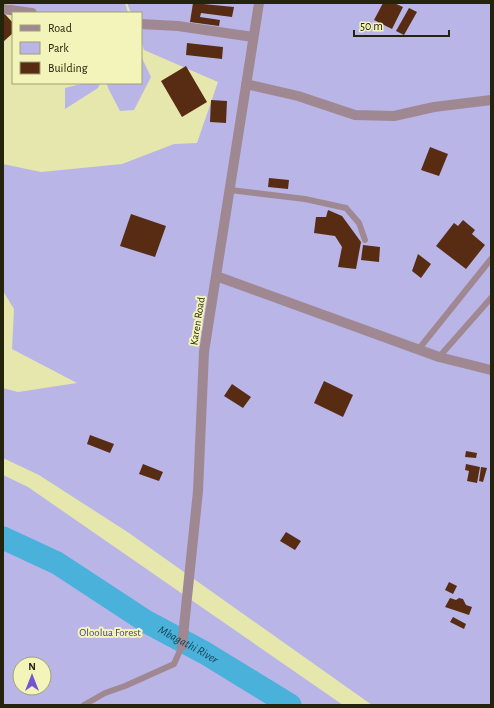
<svg xmlns="http://www.w3.org/2000/svg" width="494" height="708" viewBox="0 0 494 708" font-family="'Alegreya Sans',sans-serif">
<style>
.green{fill:#b9b5e7;fill-rule:evenodd}
.lines{fill:none;stroke-linecap:round;stroke-linejoin:round}
.river{stroke:#4ab1db;stroke-width:23}
.building{fill:#582c13}
.service{stroke:#a08893;stroke-width:6}
.minor{stroke:#a08893;stroke-width:10}
.labels{text-anchor:middle;stroke-width:4;stroke-linejoin:round;paint-order:stroke}
.street-label{font-size:11px;fill:#24240d;stroke:#f3f4ba}
.park-label{font-size:11px;fill:#493690;stroke:#f3f4ba}
.water-label{font-size:12px;font-style:italic;fill:#123f51;stroke:#f3f4ba}
</style>
<rect width="100%" height="100%" fill="#e6e7ad"/>
<path class="green" d="M 8,3 L 125,3 L 128,13 L 15,13 Z
M 127,3 L 491,3 L 491,705 L 372,705 L 129,533 L 39,475 L 3,458 L 3,388 L 18,392 L 77,383 L 12,349 L 14,309 L 3,291 L 3,164 L 41,172 L 122,164 L 174,144 L 197,143 L 218,82 L 144,50 L 141,41 L 141,13 L 131,13 Z
M 141,56 L 151,77 L 134,110 L 120,111 L 108,88 L 107,83 L 141,83 Z
M 85,83 L 100,83 L 98,88 L 65,109 L 65,88 Z
M 3,475 L 28,487 L 343,705 L 3,705 ZM 20,664 L 44,664 L 44,688 L 20,688 Z"/>
<g class="lines">
<path class="river" id="s1" d="M 3,538 L 57,563 L 147,622 L 205,653 L 290,705"/>
</g>
<path class="building" d="M 193,3 L 234,7 L 232,17 L 201,13 L 200,17 L 220,20 L 219,26 L 190,22 Z
M 383,3 L 394,3 L 403,7 L 392,29 L 374,20 Z
M 409,8 L 417,12 L 404,35 L 396,31 Z
M 3,12 L 13,23 L 13,33 L 3,42 Z
M 187,43 L 223,47 L 222,59 L 186,55 Z
M 186,66 L 207,102 L 182,117 L 161,81 Z
M 211,100 L 227,101 L 226,123 L 210,122 Z
M 430,147 L 448,154 L 439,176 L 421,170 Z
M 269,178 L 289,180 L 288,189 L 268,187 Z
M 328,210 L 342,216 L 361,242 L 356,269 L 338,267 L 342,247 L 335,236 L 314,233 L 316,217 L 326,217 Z
M 131,214 L 166,226 L 155,257 L 120,246 Z
M 463,220 L 475,230 L 472,234 L 485,245 L 466,269 L 436,246 L 454,223 L 458,226 Z
M 363,245 L 380,247 L 379,262 L 361,260 Z
M 418,254 L 431,264 L 421,278 L 412,271 Z
M 324,381 L 353,395 L 343,417 L 314,403 Z
M 232,384 L 251,397 L 243,408 L 224,396 Z
M 90,435 L 114,444 L 110,453 L 87,444 Z
M 466,451 L 477,453 L 476,458 L 465,457 Z
M 143,464 L 163,472 L 159,481 L 139,474 Z
M 466,464 L 480,467 L 477,483 L 467,481 L 469,471 L 465,470 Z
M 481,467 L 487,468 L 483,482 L 479,481 Z
M 286,532 L 301,541 L 295,550 L 280,541 Z
M 449,582 L 457,586 L 453,594 L 445,590 Z
M 450,598 L 456,600 L 459,598 L 463,599 L 466,605 L 472,607 L 469,615 L 445,607 Z
M 453,617 L 466,624 L 464,629 L 450,622 Z"/>
<g class="lines">
<path class="service" d="M 230,190 L 305,199 L 346,208 L 359,223 L 365,240
M 418,350 L 491,259
M 439,357 L 491,298
M 84,705 L 105,693 L 125,686 L 174,664 L 182,646"/>
<path class="minor" d="M 3,9 L 32,13
M 141,24 L 178,26 L 253,37
M 246,84 L 298,96 L 355,115 L 394,116 L 434,107 L 491,100
M 216,276 L 439,357 L 491,370
M 182,646 L 198,491 L 204,352 L 259,3"/>
</g>
<g class="labels">
<g class="street-label">
<text transform="translate(197 321) rotate(-81)" y="4">Karen Road</text>
</g>
<g class="park-label">
<text x="110" y="636">Oloolua Forest</text>
</g>
<g class="water-label">
<text dy="4" stroke="none"><textPath href="#s1" startOffset="214">Mbagathi River</textPath></text>
</g>
</g>
<rect width="494" height="708" fill="none" stroke="#24240d" stroke-width="8"/>
<rect x="12" y="12" width="130" height="72" fill="#f3f4ba" stroke="#a0a175"/>
<rect x="20" y="25" width="20" height="6" fill="#a08893" stroke="#a0a175"/>
<text x="48" y="32" font-size="12" fill="#24240d">Road</text>
<rect x="20" y="42" width="20" height="12" fill="#b9b5e7" stroke="#a0a175"/>
<text x="48" y="52" font-size="12" fill="#24240d">Park</text>
<rect x="20" y="62" width="20" height="12" fill="#582c13" stroke="#a0a175"/>
<text x="48" y="72" font-size="12" fill="#24240d">Building</text>
<g transform="translate(32 676)"><circle r="19" fill="#f3f4ba" stroke="#a0a175"/>
<path d="M0-3L7 15L0 10L-7 15Z" fill="#7056d0"/>
<text y="-6" font-size="11" font-weight="bold" text-anchor="middle" fill="#24240d">N</text>
</g>
<path d="M354 30v6h95v-6" fill="none" stroke="#24240d" stroke-width="2"/>
<text x="360" y="30" font-size="12" fill="#24240d" stroke="#f3f4ba" stroke-width="3" paint-order="stroke">50 m</text>
</svg>
